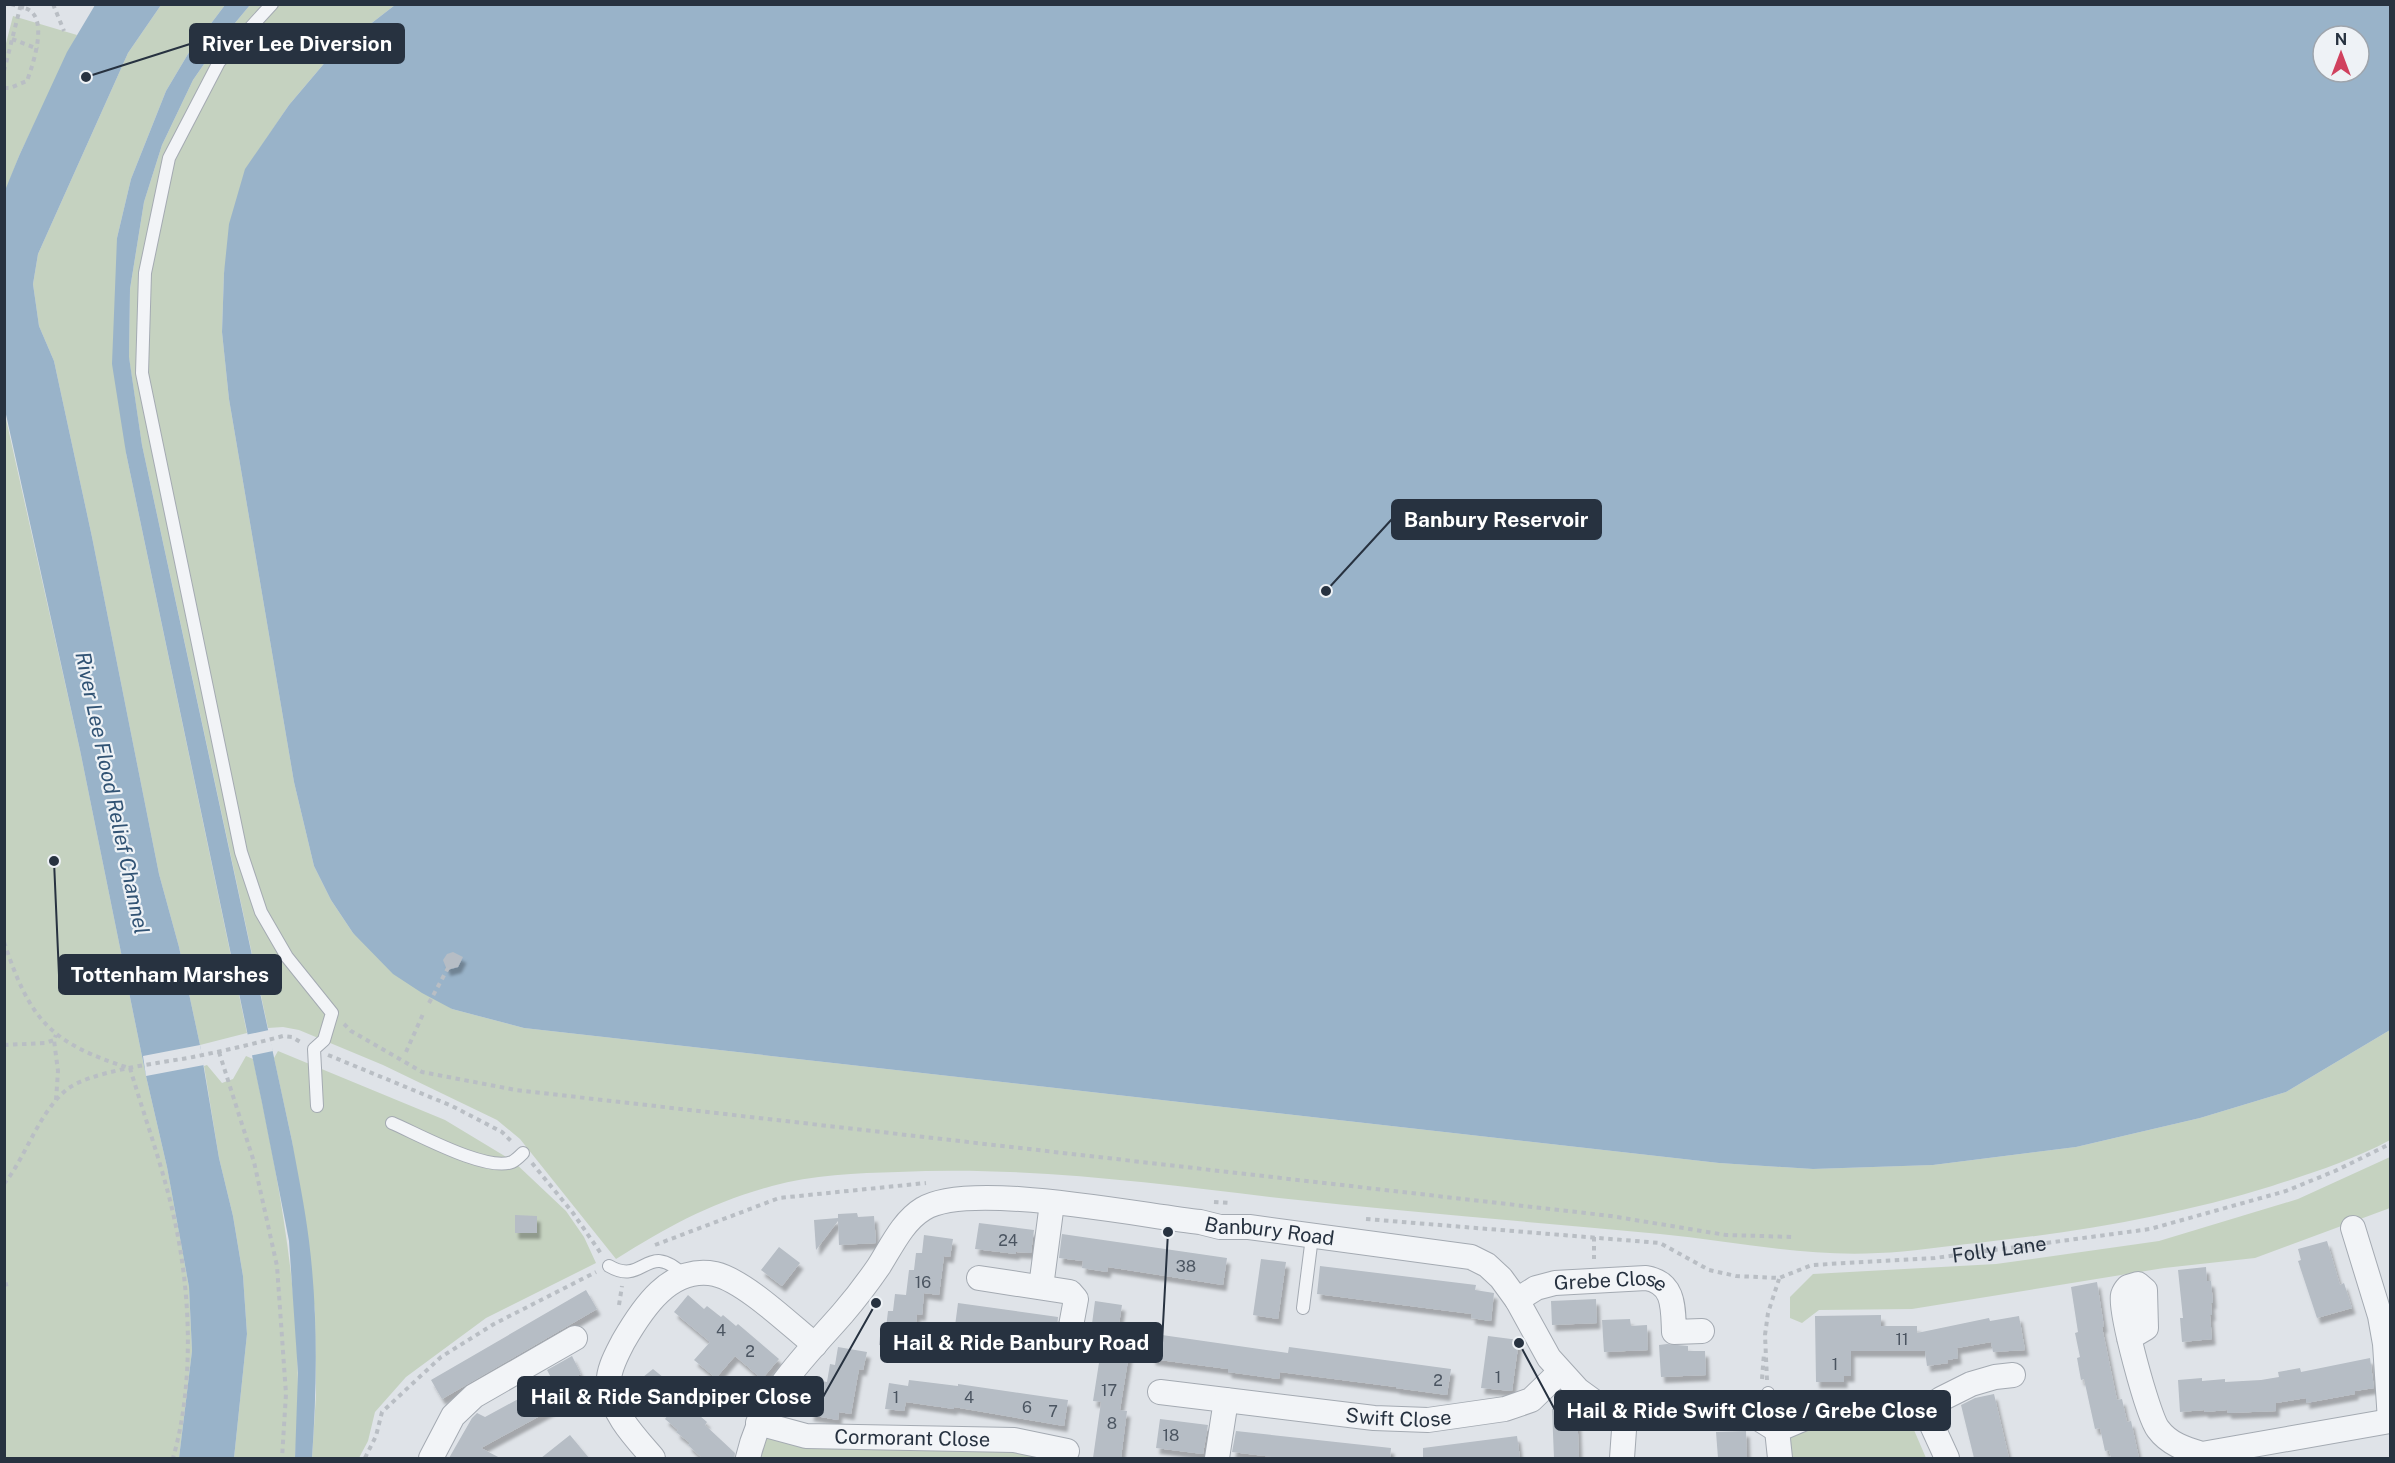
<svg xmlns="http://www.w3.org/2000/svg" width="2395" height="1463" viewBox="0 0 2395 1463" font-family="'Public Sans',sans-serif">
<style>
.green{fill:#c5d2c0}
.water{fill:#99b3c9;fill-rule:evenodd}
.pier{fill:#dfe3e8}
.building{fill:#b6bdc5;filter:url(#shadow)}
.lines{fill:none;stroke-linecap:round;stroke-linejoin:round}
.lane-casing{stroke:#a4aab2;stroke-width:14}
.street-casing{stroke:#a4aab2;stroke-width:26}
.path{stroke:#b9bec4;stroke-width:4;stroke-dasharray:4.5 4.5;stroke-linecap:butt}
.lane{stroke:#f2f4f7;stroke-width:12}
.street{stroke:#f2f4f7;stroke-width:24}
.path-bridge{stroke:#b9bec4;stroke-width:4;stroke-dasharray:4.5 4.5;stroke-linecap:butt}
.labels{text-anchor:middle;stroke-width:4.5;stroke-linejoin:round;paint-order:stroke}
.number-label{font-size:16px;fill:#4b5561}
.street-label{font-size:20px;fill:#273240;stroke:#eef2f6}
.water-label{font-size:21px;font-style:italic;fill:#315374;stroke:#eef2f6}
.leader{fill:none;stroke:#273240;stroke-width:2}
.callout-dot{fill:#273240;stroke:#eef2f6;stroke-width:2}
.callout{fill:#273240;stroke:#273240;stroke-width:2}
.callout-label{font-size:21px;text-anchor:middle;font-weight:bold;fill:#fff}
</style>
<defs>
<filter id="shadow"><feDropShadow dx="3.5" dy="6" stdDeviation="1.5" flood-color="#0004"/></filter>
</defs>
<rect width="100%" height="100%" fill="#dfe3e8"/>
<path class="green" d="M 161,5 L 225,5 L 188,54 L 166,91 L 131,179 L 117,238 L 126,453 L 247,1033 L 200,1045 L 179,947 L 159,874 L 92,537 L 54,361 L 39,326 L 33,284 L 38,254 L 128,53 Z
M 250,5 L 395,5 L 333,53 L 289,105 L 246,169 L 224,273 L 222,332 L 229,399 L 294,782 L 314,866 L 331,900 L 353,933 L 452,1009 L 524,1028 L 1719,1163 L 1813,1169 L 1933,1165 L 2076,1147 L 2200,1118 L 2286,1092 L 2390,1030 L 2390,1140 C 2353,1160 2312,1173 2272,1186 C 2176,1216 2077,1232 1977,1243 C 1944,1246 1911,1252 1878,1253 C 1805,1257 1732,1241 1660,1234 C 1533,1222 1406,1212 1279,1198 C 1151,1183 1028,1166 898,1172 C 857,1173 812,1175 772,1186 C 710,1203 669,1226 616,1259 L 520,1139 L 497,1120 L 383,1065 L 299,1030 L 283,1027 L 268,1028 L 142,445 L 129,358 L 130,289 L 144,202 L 162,145 L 193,80 L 220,41 Z
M 13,16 L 77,35 L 19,156 L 5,193 L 4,51 Z
M 4,410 L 80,750 L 146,1076 L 167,1167 L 189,1287 L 192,1351 L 179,1458 L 5,1458 Z
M 278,1051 L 445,1120 L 513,1161 L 566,1211 L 584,1237 L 596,1263 L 486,1318 L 406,1377 L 375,1412 L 368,1441 L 359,1458 L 312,1458 L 316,1395 L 315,1311 L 292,1141 L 274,1058 Z
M 246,1056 L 253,1059 C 281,1190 307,1324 295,1458 L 234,1458 L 247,1334 L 243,1276 L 233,1216 L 219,1158 L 204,1066 L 207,1065 L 222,1083 L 233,1079 Z
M 2390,1157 L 2390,1208 L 2255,1258 L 2164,1268 L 1912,1309 L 1819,1310 L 1802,1323 L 1790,1318 L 1790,1297 L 1813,1274 L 1996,1264 L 2159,1241 L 2298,1199 Z
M 1911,1423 L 1926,1458 L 1790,1458 L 1787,1432 L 1841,1424 Z
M 773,1428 L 1014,1440 L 1073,1458 L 760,1458 L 764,1444 Z"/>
<path class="water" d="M 95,5 L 161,5 L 128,53 L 38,254 L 33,284 L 39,326 L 54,361 L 92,537 L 159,874 L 179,947 L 200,1045 L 219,1158 L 233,1216 L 243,1276 L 247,1334 L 234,1458 L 179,1458 L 192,1351 L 189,1287 L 167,1167 L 146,1076 L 80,750 L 5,410 L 4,193 L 19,156 L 67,52 Z
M 225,5 L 250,5 L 220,41 L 193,80 L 162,145 L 144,202 L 130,289 L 129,357 L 142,445 L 292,1141 C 298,1174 305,1208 309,1241 C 318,1313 317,1386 312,1458 L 295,1458 L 298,1373 L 289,1241 L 262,1103 L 126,453 L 112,364 L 117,238 L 131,179 L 166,91 L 188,54 Z
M 395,5 L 2390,5 L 2390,1030 L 2286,1092 L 2200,1118 L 2076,1147 L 1933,1165 L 1813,1169 L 1719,1163 L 524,1028 L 452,1009 L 422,993 L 393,974 L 353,933 L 331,900 L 314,866 L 294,782 L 229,399 L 222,332 L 224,273 L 229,224 L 245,169 L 289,105 L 333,53 ZM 2323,36 L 2359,36 L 2359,72 L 2323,72 Z"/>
<path class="pier" d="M 269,1030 L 273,1051 L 249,1056 L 245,1035 Z
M 200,1045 L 204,1065 L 146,1076 L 143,1056 Z"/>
<path class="building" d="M 453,952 L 463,957 L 458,967 L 447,970 L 443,960 L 447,954 Z
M 857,1213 L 858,1217 L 874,1216 L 876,1243 L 839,1245 L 838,1221 L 816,1250 L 814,1220 L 838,1218 L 838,1214 Z
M 515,1215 L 537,1216 L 537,1233 L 515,1233 Z
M 979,1223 L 1034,1230 L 1031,1253 L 1016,1252 L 1016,1254 L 975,1249 Z
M 1062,1234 L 1227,1258 L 1223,1285 L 1108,1267 L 1107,1272 L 1082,1268 L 1083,1261 L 1059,1258 Z
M 924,1235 L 953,1239 L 950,1257 L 944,1256 L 939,1295 L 924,1293 L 922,1315 L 917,1314 L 915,1332 L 909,1331 L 907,1349 L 879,1345 L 881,1327 L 886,1328 L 888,1311 L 893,1311 L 895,1294 L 906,1295 L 909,1270 L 914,1270 L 916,1253 L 922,1253 Z
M 2327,1241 L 2340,1285 L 2344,1283 L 2352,1308 L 2317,1318 L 2298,1261 L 2301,1260 L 2298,1249 Z
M 779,1247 L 800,1263 L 782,1286 L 761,1270 Z
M 1261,1259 L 1286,1262 L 1278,1319 L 1253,1315 Z
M 1320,1266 L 1476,1285 L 1475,1290 L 1494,1293 L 1491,1321 L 1471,1318 L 1472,1314 L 1317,1294 Z
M 2206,1267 L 2207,1281 L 2211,1281 L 2213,1303 L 2211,1303 L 2212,1315 L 2210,1315 L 2212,1339 L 2182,1342 L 2180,1318 L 2183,1318 L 2178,1270 Z
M 2097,1282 L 2104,1327 L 2102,1327 L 2117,1400 L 2122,1399 L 2127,1422 L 2131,1421 L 2139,1458 L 2111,1458 L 2109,1450 L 2105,1451 L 2100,1428 L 2095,1429 L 2084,1379 L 2081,1380 L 2077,1358 L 2080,1357 L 2075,1333 L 2078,1332 L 2071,1287 Z
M 586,1290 L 597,1309 L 442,1399 L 431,1380 Z
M 688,1295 L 704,1309 L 707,1306 L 721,1317 L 723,1315 L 736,1326 L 738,1324 L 779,1359 L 762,1379 L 735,1356 L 716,1378 L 694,1360 L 710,1342 L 674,1312 Z
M 1596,1299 L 1597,1323 L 1552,1325 L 1551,1301 Z
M 1095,1301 L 1122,1305 L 1116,1343 L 1090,1339 Z
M 958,1303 L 1058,1317 L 1056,1339 L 955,1326 Z
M 1881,1315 L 1881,1326 L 1917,1326 L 1917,1333 L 1989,1318 L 1990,1321 L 2019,1316 L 2025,1350 L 1993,1352 L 1991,1342 L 1957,1348 L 1958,1358 L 1948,1360 L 1948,1363 L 1927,1366 L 1925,1351 L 1851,1351 L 1851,1376 L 1844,1376 L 1844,1382 L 1816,1382 L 1815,1316 Z
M 1630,1319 L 1631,1326 L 1647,1325 L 1648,1350 L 1604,1352 L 1602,1320 Z
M 1155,1334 L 1288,1353 L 1289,1347 L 1451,1369 L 1447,1395 L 1396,1388 L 1396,1387 L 1280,1372 L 1279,1379 L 1228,1372 L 1228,1369 L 1152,1359 Z
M 1488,1336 L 1519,1340 L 1512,1391 L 1481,1388 Z
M 1667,1344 L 1688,1346 L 1688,1351 L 1705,1351 L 1706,1375 L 1661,1377 L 1659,1345 Z
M 838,1347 L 867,1352 L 863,1370 L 859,1369 L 851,1414 L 839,1412 L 838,1420 L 810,1415 L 813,1398 L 819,1399 L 822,1381 L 827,1382 L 830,1364 L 835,1365 Z
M 1101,1350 L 1129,1354 L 1120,1410 L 1127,1411 L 1121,1458 L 1093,1458 L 1101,1402 L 1093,1401 Z
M 572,1356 L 581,1374 L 556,1387 L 547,1370 Z
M 2370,1358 L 2374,1388 L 2355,1391 L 2355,1394 L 2306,1403 L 2306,1398 L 2276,1403 L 2276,1411 L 2228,1413 L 2227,1410 L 2205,1412 L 2204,1410 L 2180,1412 L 2178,1380 L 2202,1378 L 2202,1381 L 2225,1379 L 2225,1382 L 2261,1380 L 2279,1377 L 2278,1372 L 2300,1368 L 2301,1372 Z
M 653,1369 L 685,1395 L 683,1398 L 696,1409 L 694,1411 L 707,1422 L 705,1425 L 735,1453 L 734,1458 L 702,1458 L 688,1445 L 690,1443 L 676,1432 L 678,1430 L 665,1419 L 668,1415 L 633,1385 Z
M 909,1380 L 958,1386 L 958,1384 L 1068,1400 L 1064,1426 L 954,1407 L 954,1409 L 906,1402 L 904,1411 L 885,1409 L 889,1383 L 908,1386 Z
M 546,1384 L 558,1406 L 481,1448 L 500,1458 L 449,1458 L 472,1418 L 477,1413 L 485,1417 Z
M 1994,1394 L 2009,1458 L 1974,1458 L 1961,1405 L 1975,1398 Z
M 1577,1408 L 1579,1458 L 1554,1458 L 1552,1409 Z
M 1160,1419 L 1208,1425 L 1203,1454 L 1156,1448 Z
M 1236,1431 L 1391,1448 L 1390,1458 L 1281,1458 L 1232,1452 Z
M 1746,1431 L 1747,1458 L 1718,1458 L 1716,1432 Z
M 570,1435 L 589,1458 L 541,1458 Z
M 1517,1436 L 1520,1458 L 1423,1458 L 1423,1448 Z"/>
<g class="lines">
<defs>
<path id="lane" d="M 272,4 L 219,62 L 169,158 L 145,273 L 142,373 L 241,852 L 261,912 L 287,957 L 332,1013 L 324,1040 L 314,1049 L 317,1106
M 392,1123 C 418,1134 486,1172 512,1162 C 516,1160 520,1156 523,1153
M 609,1266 C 645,1287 646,1238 685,1276
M 1303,1308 L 1312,1237
M 1768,1393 L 1777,1429"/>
<g id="street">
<path d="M 2353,1228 L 2380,1316 L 2385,1344 L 2390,1421"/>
<path d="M 979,1278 L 1070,1292 L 1076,1299 L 1071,1326"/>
<path d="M 1041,1287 L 1052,1203"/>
<path id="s2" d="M 1517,1300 L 1536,1288 L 1555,1283 L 1646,1278 C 1675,1283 1673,1308 1674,1332 L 1702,1331"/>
<path d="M 2129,1338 L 2146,1328 L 2145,1290 L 2138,1284 L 2128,1287 C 2126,1289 2124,1292 2123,1295 C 2119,1309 2148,1416 2158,1429 C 2169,1444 2185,1449 2202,1454 L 2390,1421"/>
<path id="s3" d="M 1160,1392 L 1374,1418 L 1428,1420 L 1505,1409 L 1531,1400 L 1560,1372"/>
<path d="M 1925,1410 L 1947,1458"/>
<path id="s4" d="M 758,1423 L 806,1436 L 1014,1440 L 1067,1451"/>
<path d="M 1777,1430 L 1810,1416 L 1907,1414 L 1925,1410 L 1941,1399 L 1971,1384 L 1995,1377 L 2013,1375"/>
<path d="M 1777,1430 L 1780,1458"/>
<path d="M 431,1458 L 453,1416 L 474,1396 L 575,1338"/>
<path d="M 653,1458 C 634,1436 613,1415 609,1385 C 607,1371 617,1354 623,1342 C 642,1309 670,1265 715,1274 C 745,1281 790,1325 815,1345"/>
<path id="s5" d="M 748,1458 C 762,1396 802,1360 843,1313 C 856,1298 868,1282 879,1266 C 891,1247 903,1221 923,1209 C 968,1180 1142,1216 1200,1222 L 1220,1227 L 1249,1227 L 1471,1257 L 1487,1265 L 1501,1278 L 1517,1300 L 1549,1358 L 1578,1390 L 1600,1406 L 1625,1416 L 1753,1415 L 1777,1430"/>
<path d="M 1217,1458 L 1226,1400"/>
<path d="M 1622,1458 L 1625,1416"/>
</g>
</defs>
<use href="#lane" class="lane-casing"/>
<use href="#street" class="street-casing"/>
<g class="path">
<path d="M 53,4 L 64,31"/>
<path d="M 12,39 L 38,49"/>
<path d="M 4,71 L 21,4"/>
<path d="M 4,88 L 10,88 L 27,81 C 33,64 50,16 25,8"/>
<path d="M 4,942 C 30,1020 50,1043 129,1068"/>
<path d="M 429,1003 L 448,968"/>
<path d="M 344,1024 L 351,1031 L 422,1072 L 516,1090 L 1611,1216 L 1726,1235 L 1794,1237"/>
<path d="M 4,1045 L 45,1043 L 54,1040"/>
<path d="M 219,1052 L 254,1162 L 277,1266 L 286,1394 L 282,1458"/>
<path d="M 406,1052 L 423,1014"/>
<path d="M 328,1055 L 452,1106 L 502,1132 L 513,1143"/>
<path d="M 130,1068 C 145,1119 164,1170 175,1222 C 191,1295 194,1386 173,1458"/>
<path d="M 56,1100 L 58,1071 L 54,1040 L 56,1035"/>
<path d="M 532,1163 L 573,1213 L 602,1255"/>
<path d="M 4,1184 C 27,1155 37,1116 65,1091 C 87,1071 161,1063 193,1057 C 223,1051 253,1044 283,1036 L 292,1037 L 302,1043"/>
<path d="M 1214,1202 L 1231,1203"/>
<path id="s1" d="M 1366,1219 L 1660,1243 L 1709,1270 L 1736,1276 L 1779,1278 L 1812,1265 L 1935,1258 L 2150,1229 L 2286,1191 L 2335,1171 L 2390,1144"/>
<path d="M 1594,1237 L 1594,1259"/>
<path d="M 655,1245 L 779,1198 L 926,1183"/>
<path d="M 4,1285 L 8,1284"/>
<path d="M 619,1305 L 622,1286"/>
<path d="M 1762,1379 L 1764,1353"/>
<path d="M 1767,1380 L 1765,1335 L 1768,1313 L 1779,1279"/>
<path d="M 365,1458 L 376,1436 L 382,1412 L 441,1357 L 494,1324 L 596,1272"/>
</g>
<use href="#lane" class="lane"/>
<use href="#street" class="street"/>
<path class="path-bridge" d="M 11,4 L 25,8"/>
</g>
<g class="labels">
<g class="number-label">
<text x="1008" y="1246">24</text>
<text x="1186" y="1272">38</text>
<text x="923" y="1288">16</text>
<text x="721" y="1336">4</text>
<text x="1902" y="1345">11</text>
<text x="750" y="1357">2</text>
<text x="1835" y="1370">1</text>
<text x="1498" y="1383">1</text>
<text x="1438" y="1386">2</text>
<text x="1109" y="1396">17</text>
<text x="896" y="1403">1</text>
<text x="969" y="1403">4</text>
<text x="1027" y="1413">6</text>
<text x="1053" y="1417">7</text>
<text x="1112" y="1429">8</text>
<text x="1171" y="1441">18</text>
</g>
<g class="street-label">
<text dy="7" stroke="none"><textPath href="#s5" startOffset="658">Banbury Road</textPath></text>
<text dy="7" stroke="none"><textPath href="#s1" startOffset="645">Folly Lane</textPath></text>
<text dy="7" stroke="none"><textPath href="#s2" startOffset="98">Grebe Close</textPath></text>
<text dy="7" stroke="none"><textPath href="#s3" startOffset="240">Swift Close</textPath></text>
<text dy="7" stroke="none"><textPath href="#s4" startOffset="156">Cormorant Close</textPath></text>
</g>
<g class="water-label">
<text transform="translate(112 793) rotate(78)" y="7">River Lee Flood Relief Channel</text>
</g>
</g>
<path class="leader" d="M86 77L190 44M1326 591L1392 519M54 861L59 975M1168 1232L1162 1343M876 1303L823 1397M1519 1343L1555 1410"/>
<g class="callout-dot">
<circle cx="86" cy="77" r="6"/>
<circle cx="1326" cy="591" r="6"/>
<circle cx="54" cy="861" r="6"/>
<circle cx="1168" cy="1232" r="6"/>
<circle cx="876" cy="1303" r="6"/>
<circle cx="1519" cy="1343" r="6"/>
</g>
<g class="callout">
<rect x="190" y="24" width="214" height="39" rx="6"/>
<rect x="1392" y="500" width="209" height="39" rx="6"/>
<rect x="59" y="955" width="222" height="39" rx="6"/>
<rect x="881" y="1323" width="281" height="39" rx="6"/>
<rect x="518" y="1377" width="305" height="39" rx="6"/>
<rect x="1555" y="1391" width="395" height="39" rx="6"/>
</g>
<g class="callout-label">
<text x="297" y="51">River Lee Diversion</text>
<text x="1496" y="527">Banbury Reservoir</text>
<text x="170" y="982">Tottenham Marshes</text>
<text x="1021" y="1350">Hail &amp; Ride Banbury Road</text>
<text x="671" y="1404">Hail &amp; Ride Sandpiper Close</text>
<text x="1752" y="1418">Hail &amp; Ride Swift Close / Grebe Close</text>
</g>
<rect width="2395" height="1463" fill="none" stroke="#273240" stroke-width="12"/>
<g transform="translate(2341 54)"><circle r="28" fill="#eef2f6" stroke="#9ea5ad" stroke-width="1.5"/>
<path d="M0-4.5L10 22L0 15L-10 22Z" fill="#d0415e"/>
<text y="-9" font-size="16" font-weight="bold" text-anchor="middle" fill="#273240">N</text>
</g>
</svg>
